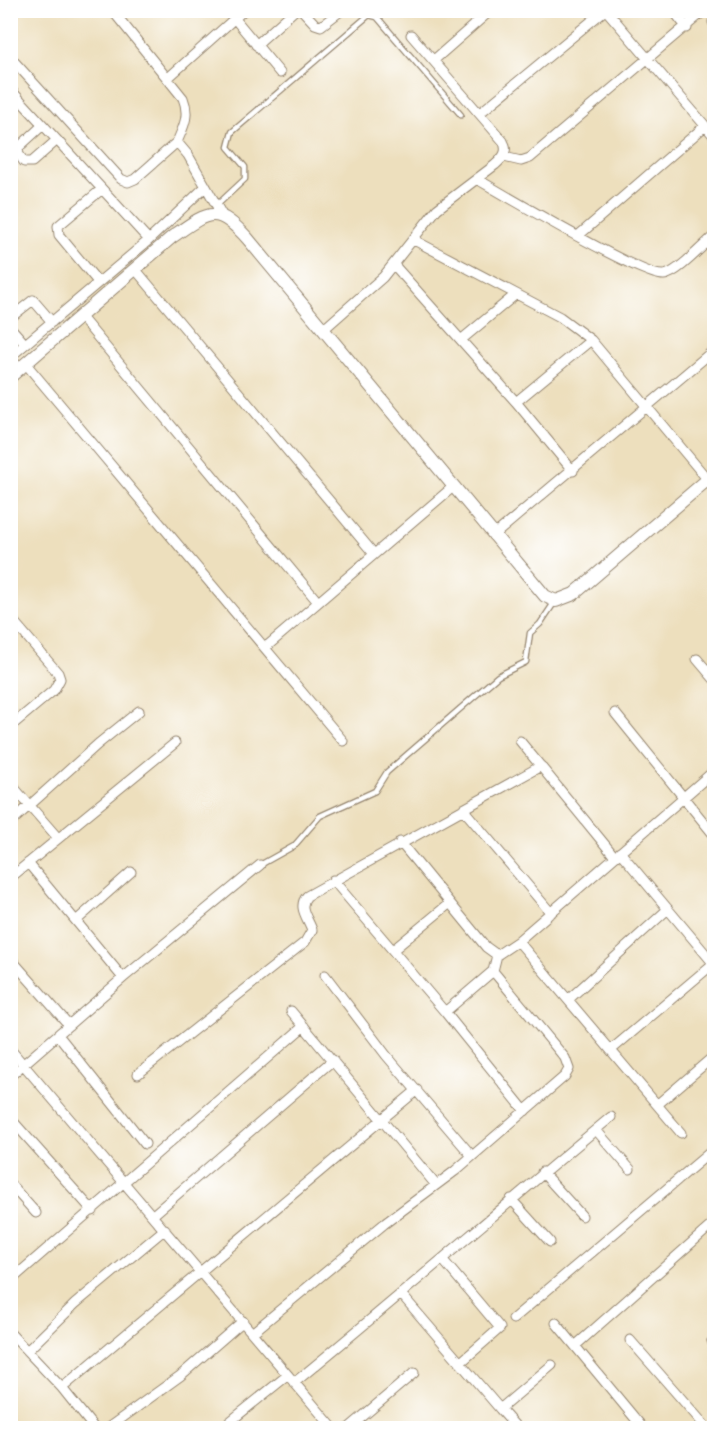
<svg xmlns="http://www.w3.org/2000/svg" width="725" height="1439" viewBox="0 0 725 1439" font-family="'IM FELL French Canon',serif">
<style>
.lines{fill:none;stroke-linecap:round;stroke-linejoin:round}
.service-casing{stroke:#94846e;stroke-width:7}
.minor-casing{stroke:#94846e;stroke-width:11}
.tertiary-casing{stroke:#94846e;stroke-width:14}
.service{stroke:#fff;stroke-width:4.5}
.minor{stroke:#fff;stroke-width:9}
.tertiary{stroke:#fff;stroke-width:12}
</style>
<rect width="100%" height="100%" fill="#fff"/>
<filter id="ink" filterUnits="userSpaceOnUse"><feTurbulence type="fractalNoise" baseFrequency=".0167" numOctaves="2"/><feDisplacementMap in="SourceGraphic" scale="12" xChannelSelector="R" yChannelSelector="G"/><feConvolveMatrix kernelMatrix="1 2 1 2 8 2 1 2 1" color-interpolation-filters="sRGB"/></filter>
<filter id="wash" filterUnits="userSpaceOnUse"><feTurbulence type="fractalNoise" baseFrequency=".008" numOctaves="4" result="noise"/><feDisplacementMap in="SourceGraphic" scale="24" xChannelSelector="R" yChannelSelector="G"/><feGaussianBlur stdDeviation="1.35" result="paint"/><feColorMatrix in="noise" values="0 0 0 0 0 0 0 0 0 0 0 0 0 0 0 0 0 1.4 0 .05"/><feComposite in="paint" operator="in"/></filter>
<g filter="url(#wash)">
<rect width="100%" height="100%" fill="#eddfbd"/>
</g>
<g filter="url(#ink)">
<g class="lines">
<defs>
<path id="service" d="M 216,206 L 245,179 L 245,167 L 228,147 L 232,132 L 369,15 L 377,17 L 461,115
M 260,865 L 294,846 L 320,816 L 375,791 L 387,772 L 498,676 L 526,662 L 530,633 L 540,624 L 554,603
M 710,1341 L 714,1350"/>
<path id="minor" d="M 112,10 L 183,98 C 190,115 184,126 177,142 L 188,155 L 222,215
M 302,10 L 315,24 L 321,26 L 342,10
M 606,10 L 714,136
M 673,10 L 687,28
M 10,13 L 14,10
M 235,19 L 280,73
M 713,22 L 714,24
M 256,45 L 295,10
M 10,57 L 121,179 L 128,182 L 135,179 L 177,142
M 434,60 L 491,10
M 168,78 L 244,10
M 10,89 L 149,240
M 480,113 L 605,10
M 43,125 L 19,147 L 18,153 L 24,162 L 32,162 L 57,140
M 504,157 L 521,161 L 530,158 L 705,10
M 477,179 C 503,194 644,278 664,275 C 677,274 703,245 714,236
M 579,235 L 705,126
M 414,240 L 560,317 L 591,340 L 708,480
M 394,265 L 516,402 L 573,471
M 136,270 L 374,554
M 98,282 L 59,235 L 58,226 L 102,189
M 80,316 L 318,602
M 10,318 L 33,300 L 52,322
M 10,327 L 25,344
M 324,329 L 383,277 L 437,209 L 495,165 C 503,158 509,151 503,141 L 411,35
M 461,340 L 515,295
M 10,357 L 149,240 L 204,188
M 26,364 L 343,741
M 516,402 L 591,340
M 493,536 L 714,350
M 10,617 L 58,673 L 60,679 L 54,690 L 11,726
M 10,637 L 20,629
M 266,647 L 454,486
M 697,659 L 714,679
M 615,713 L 714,835
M 520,741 L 615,857
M 10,783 L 58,838
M 463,809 L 551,913
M 10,823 L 98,744 L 139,711
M 400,842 L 486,947 L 497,955
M 620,852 L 714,964
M 28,863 L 123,978
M 10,878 L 175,743
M 333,880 L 445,1012 L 493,971 L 497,955
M 76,921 L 131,872
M 518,941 L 681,1133
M 393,950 L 450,903
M 497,955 L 518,941 L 714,771
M 10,958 L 69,1025
M 325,975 L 386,1055 L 472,1156
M 569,999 L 668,909
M 291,1011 L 436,1185
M 445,1012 L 525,1111
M 59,1036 L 145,1144
M 10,1049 L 333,1428
M 611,1050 L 714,963
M 138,1074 L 305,942 L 312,930 C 308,918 297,907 307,896 L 541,766
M 10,1076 L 123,978 L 260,865
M 658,1104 L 714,1056
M 10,1118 L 93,1211
M 596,1130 L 630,1169
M 542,1172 L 582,1216
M 10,1184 L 36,1213
M 511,1199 L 550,1242
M 153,1215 L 333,1060
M 443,1260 L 500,1328 L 460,1363
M 10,1281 L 304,1026
M 402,1295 L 500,1409
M 513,1319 L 714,1149
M 556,1323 L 643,1428
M 10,1333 L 62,1388 L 94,1428
M 252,1333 L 384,1224 L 455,1171 L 565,1076 L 569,1069 L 565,1058 L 493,971
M 630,1340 L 707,1428
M 575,1346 L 714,1223
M 27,1351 L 75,1304 L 165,1229
M 294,1383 C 401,1295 505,1205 611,1117
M 62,1388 L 417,1090
M 108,1428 L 180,1376 L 243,1321
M 222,1428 L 288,1375
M 349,1428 L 414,1373
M 517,1428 L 500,1409 L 552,1365"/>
<path id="tertiary" d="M 10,377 L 172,237 C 208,212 216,203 248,239 L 545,596 L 556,601 L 574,594 L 714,474"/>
</defs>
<use href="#service" class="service-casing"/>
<use href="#minor" class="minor-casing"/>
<use href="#tertiary" class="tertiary-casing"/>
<use href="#service" class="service"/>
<use href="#minor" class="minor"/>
<use href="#tertiary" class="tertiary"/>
</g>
</g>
<rect width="725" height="1439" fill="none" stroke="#fff" stroke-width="36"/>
</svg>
